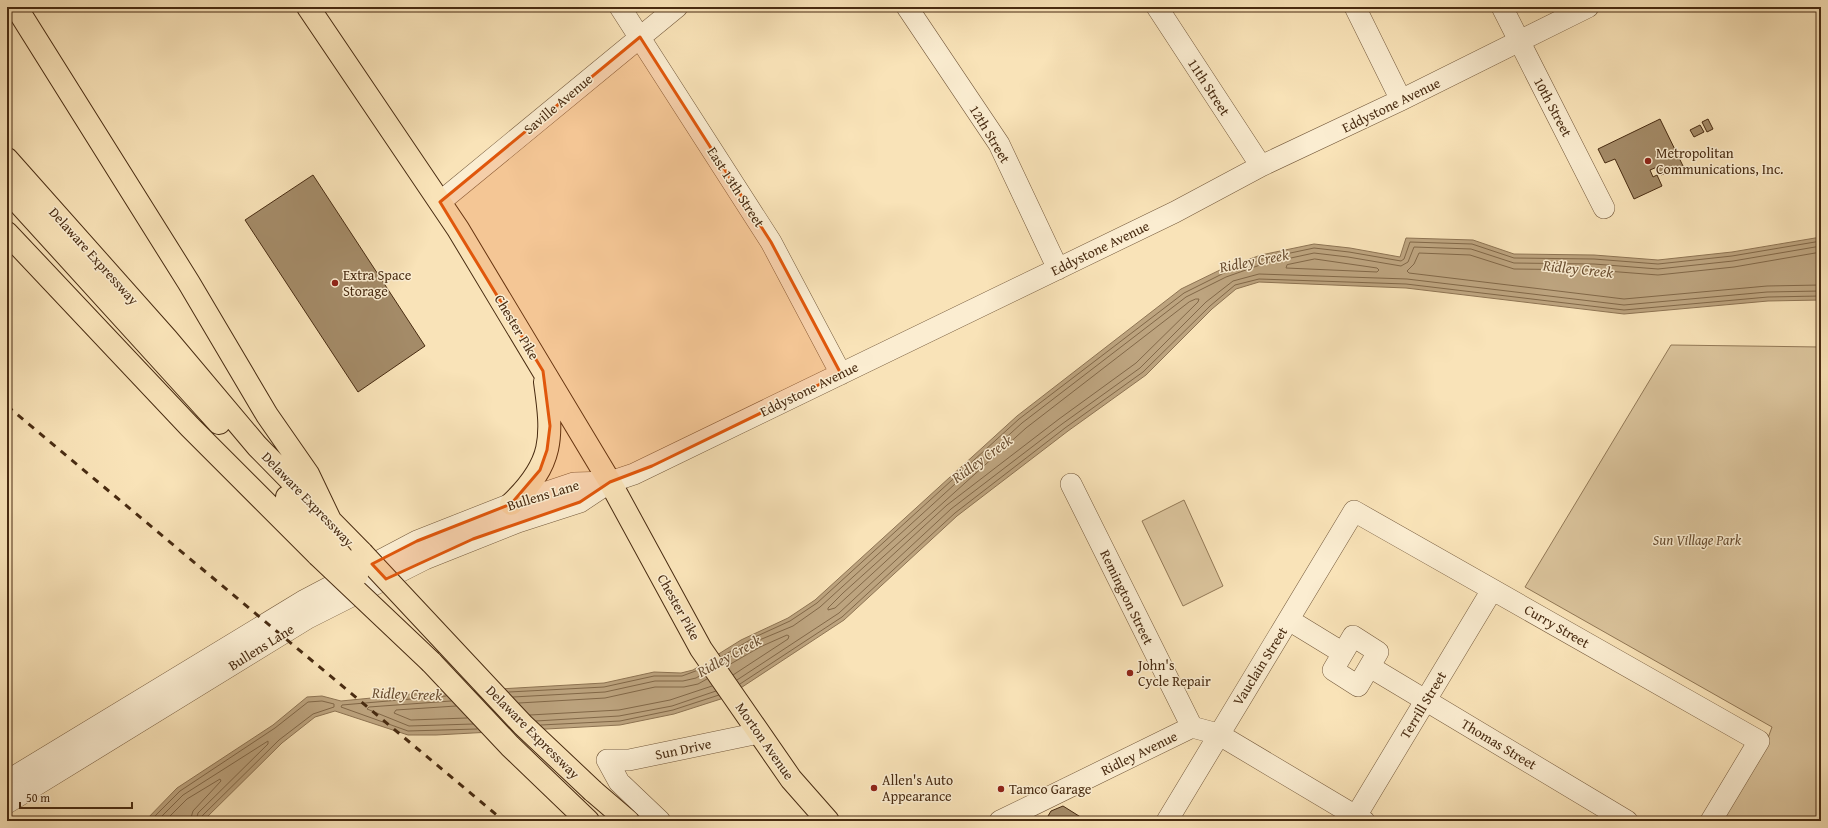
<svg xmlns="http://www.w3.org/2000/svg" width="1828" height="828" viewBox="0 0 1828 828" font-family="'Gentium Book Plus',serif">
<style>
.green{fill:#dbc49c;stroke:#927856}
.water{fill:#bda47f;stroke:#8e7453}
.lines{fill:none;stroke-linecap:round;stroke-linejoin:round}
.shore{stroke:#826848;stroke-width:1}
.building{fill:#a48b68;stroke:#482b11}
.minor-casing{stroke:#74593b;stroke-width:22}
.major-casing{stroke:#482b11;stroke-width:24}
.highway-casing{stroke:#482b11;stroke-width:24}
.minor{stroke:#fbedd1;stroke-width:21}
.major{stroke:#f9e3b8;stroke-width:22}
.highway{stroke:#f9e3b8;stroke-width:22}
.rail{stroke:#482b11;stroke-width:3;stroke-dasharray:7 7;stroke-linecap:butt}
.highway-bridge-casing{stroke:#482b11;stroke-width:24;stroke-linecap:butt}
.highway-bridge{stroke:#f9e3b8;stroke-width:22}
.marked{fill:#e0570c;fill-opacity:0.2;stroke:#e0570c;stroke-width:3;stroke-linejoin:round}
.poi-dot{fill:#8f2418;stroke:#fbedd1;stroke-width:1.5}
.labels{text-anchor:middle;stroke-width:3;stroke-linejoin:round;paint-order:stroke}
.street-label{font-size:14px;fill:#482b11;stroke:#fbedd1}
.poi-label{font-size:14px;fill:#482b11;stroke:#fbedd1;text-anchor:start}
.park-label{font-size:14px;font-style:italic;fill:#654a2d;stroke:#fbedd1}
.water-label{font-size:15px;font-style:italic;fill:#6b4f32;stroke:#fbedd1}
</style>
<rect width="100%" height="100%" fill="#f9e3b8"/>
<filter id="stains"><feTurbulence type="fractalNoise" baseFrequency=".005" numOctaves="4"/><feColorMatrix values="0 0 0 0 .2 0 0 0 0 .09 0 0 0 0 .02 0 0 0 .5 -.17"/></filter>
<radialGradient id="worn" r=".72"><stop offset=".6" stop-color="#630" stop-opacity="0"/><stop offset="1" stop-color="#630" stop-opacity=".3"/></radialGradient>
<path class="green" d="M 1671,345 L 1821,347 L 1821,821 L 1720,821 L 1768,738 L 1772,727 L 1525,587 Z
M 1184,500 L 1223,586 L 1183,606 L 1142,521 Z"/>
<path class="water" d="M 1821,237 L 1821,300 L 1768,301 L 1624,314 L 1406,288 L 1259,282 L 1236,289 L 1212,309 L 1146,375 L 1068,431 L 957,516 L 844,620 L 727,697 L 674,714 L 620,725 L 436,735 L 408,735 L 335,711 L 315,717 L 282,743 L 203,821 L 145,821 L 177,788 L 273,725 L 307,697 L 322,696 L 341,701 L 412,694 L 604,683 L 654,672 L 681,673 L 693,670 L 741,640 L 788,618 L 815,600 L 1017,416 L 1181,289 L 1222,269 L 1261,255 L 1314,244 L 1350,248 L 1400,257 L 1406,238 L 1473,240 L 1514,254 L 1594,255 L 1658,260 L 1732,252 Z"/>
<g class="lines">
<path class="shore" d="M 1821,252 L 1734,267 L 1658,275 L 1594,270 L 1514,269 L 1470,255 L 1419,253 L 1414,264 L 1407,271 L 1409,273 L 1624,299 L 1767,286 L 1821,285
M 1315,259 L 1377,268 L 1379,270 L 1377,272 L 1286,268 L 1287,265 Z
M 1196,299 L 1199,299 L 1198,302 L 1136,363 L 1059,419 L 947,505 L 835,608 L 828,610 L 828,608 L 843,593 L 1026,428 L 1189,302 Z
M 721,657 L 755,637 L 790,621 L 817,603 L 1019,419 L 1184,293 L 1224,273 L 1262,259 L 1314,248 L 1349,252 L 1401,261 L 1404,259 L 1410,242 L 1472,244 L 1514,258 L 1594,259 L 1658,264 L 1732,256 L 1821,241
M 724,661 L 757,641 L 793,626 L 820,607 L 1022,423 L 1186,297 L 1226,277 L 1263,264 L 1314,253 L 1348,257 L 1401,266 L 1408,262 L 1414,247 L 1471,249 L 1514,263 L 1594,264 L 1658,269 L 1733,261 L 1821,246
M 727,666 L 760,647 L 787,635 L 789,636 L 788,639 L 733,675
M 737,680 L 839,613 L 951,509 L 1062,424 L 1140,368 L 1206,302 L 1233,281 L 1259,274 L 1407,279 L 1624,305 L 1767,292 L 1821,291
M 740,684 L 842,617 L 955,513 L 1065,428 L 1143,372 L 1210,306 L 1235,285 L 1259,279 L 1406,284 L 1624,310 L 1768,297 L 1821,296
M 509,692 L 604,687 L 654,676 L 682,676 L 701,669
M 446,696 L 342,705 L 341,707 L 408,731 L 477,729
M 513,697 L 605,692 L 655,681 L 683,681 L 696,678 L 703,674
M 451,701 L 369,707 L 367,709 L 409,726 L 473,724
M 519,703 L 605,698 L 655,687 L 684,687 L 698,684 L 707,679
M 456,706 L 396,710 L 394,713 L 411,720 L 467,718
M 530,715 L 619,710 L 670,700 L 712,686
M 536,721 L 619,716 L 672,706 L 716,691
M 541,725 L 620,721 L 673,710 L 719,695
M 150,821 L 180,791 L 275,728 L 308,702 L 322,701 L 334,704 L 334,707 L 313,714 L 279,740 L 202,816 L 201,821
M 157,821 L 183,795 L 268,741 L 268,744 L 198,813 L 196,821
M 165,821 L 187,799 L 220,779 L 221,781 L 193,811 L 190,821"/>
</g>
<path class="building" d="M 1660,119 L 1685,170 L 1677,173 L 1675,169 L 1661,175 L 1657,167 L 1650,170 L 1653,177 L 1657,175 L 1662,186 L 1634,199 L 1615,159 L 1605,163 L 1598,149 Z
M 1708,119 L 1713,129 L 1707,132 L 1702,122 Z
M 1700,125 L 1704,132 L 1694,137 L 1690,130 Z
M 313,175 L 425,346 L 358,392 L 245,220 Z
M 1063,806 L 1087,821 L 1045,821 L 1051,811 Z"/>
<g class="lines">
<defs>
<path id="minor" d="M 620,7 L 771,242 L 841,374
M 907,7 L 999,144 L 1058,269
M 1157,7 L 1261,166
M 1355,7 L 1401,100
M 1502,7 L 1604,208
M 440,202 L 677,7
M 1071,484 L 1192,727 L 1218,734 L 1364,821
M 1289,620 L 1343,653
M 1353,636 L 1378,652 L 1358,686 L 1333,670 Z
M 1370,667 L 1627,821
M 7,781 L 305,600 L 417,541 L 511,504 L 574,483 L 610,482
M 7,803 L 308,618 L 425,559 L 518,522 L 580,502 L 610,482 L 634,474 L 1175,212 L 1261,166 L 1401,100 L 1588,7
M 660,821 L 619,782 L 607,760 L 629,760 L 759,733
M 1000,821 L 1192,727
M 1167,821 L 1354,511 L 1759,741 L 1711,821
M 1353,821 L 1492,590"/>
<path id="major" d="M 308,7 L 458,229 L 610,482 L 701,649 L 791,779 L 828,821
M 511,504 C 554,463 553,438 545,382"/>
<path id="highway" d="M 16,7 L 189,283 L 267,415 L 308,474 L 330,520
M 7,159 L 167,339 L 257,446 L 362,553
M 7,190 L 219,423
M 7,233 L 190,427 L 318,555
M 287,497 L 332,545
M 431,662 L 510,746 L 588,821
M 593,791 L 628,821"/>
</defs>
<use href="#minor" class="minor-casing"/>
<use href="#major" class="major-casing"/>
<use href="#highway" class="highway-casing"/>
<use href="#minor" class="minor"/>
<use href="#major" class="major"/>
<use href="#highway" class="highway"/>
<path class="rail" d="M 7,406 L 504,821"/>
<defs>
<path id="highway-bridge" d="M 332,545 L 357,575
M 362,553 L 523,725 L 593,791
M 318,555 L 431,662"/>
</defs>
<use href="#highway-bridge" class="highway-bridge-casing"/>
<use href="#highway-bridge" class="highway-bridge"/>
</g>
<path class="marked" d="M 640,37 L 771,242 L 841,374 L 652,466 L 610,482 L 580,502 L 473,539 L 386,579 L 372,564 L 417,541 L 511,504 L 540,470 L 547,450 L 550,426 L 543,371 L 440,202 Z"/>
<g class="poi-dot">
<circle cx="1648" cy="161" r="4"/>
<circle cx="335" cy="283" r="4"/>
<circle cx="1130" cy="673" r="4"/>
<circle cx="874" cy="788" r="4"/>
<circle cx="1001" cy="789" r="4"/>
</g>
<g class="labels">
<g class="street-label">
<text transform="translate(1209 87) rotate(57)" y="5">11th Street</text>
<text transform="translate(558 104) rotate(-40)" y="5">Saville Avenue</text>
<text transform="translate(1391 105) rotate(-26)" y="5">Eddystone Avenue</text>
<text transform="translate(1553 107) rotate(62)" y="5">10th Street</text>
<text transform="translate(990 134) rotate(59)" y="5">12th Street</text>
<text transform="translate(736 187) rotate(57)" y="5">East 13th Street</text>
<text transform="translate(1100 248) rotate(-26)" y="5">Eddystone Avenue</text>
<text transform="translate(94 256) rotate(48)" y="5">Delaware Expressway</text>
<text transform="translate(517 327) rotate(59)" y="5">Chester Pike</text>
<text transform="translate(809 389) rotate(-26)" y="5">Eddystone Avenue</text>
<text transform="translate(543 495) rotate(-17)" y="5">Bullens Lane</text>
<text transform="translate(308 499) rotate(46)" y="5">Delaware Expressway</text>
<text transform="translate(1127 597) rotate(64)" y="5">Remington Street</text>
<text transform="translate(679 607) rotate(61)" y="5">Chester Pike</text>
<text transform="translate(1557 626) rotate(30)" y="5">Curry Street</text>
<text transform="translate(261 647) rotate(-32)" y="5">Bullens Lane</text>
<text transform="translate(1260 666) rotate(-58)" y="5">Vauclain Street</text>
<text transform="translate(1423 705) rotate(-59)" y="5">Terrill Street</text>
<text transform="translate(533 732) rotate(45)" y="5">Delaware Expressway</text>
<text transform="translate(765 741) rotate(55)" y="5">Morton Avenue</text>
<text transform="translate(1499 744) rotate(31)" y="5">Thomas Street</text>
<text transform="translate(683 749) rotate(-12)" y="5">Sun Drive</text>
<text transform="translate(1139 753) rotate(-26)" y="5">Ridley Avenue</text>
</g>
<g class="poi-label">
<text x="1656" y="158">Metropolitan<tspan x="1656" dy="16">Communications, Inc.</tspan></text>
<text x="343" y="280">Extra Space<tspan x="343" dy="16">Storage</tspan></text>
<text x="1138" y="670">John's<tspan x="1138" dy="16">Cycle Repair</tspan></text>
<text x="882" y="785">Allen's Auto<tspan x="882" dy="16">Appearance</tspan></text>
<text x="1009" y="794">Tamco Garage</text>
</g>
<g class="park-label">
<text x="1697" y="545">Sun Village Park</text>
</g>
<g class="water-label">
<text transform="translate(1254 261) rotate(-11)" y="5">Ridley Creek</text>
<text transform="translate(1578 269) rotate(6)" y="5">Ridley Creek</text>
<text transform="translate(982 459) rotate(-36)" y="5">Ridley Creek</text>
<text transform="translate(729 656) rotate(-29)" y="5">Ridley Creek</text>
<text transform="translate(407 694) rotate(2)" y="5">Ridley Creek</text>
</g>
</g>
<rect width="1828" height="828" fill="none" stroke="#f9e3b8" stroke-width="24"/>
<rect x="8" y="8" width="1812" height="812" fill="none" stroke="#482b11" stroke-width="2"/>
<rect x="12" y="12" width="1804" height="804" fill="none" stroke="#482b11"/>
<path d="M20 802v6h112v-6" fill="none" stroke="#482b11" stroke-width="2"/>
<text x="26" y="802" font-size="12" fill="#482b11" stroke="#fbedd1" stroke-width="3" paint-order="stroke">50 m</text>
<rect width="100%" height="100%" filter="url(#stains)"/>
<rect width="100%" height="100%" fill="url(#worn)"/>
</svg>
